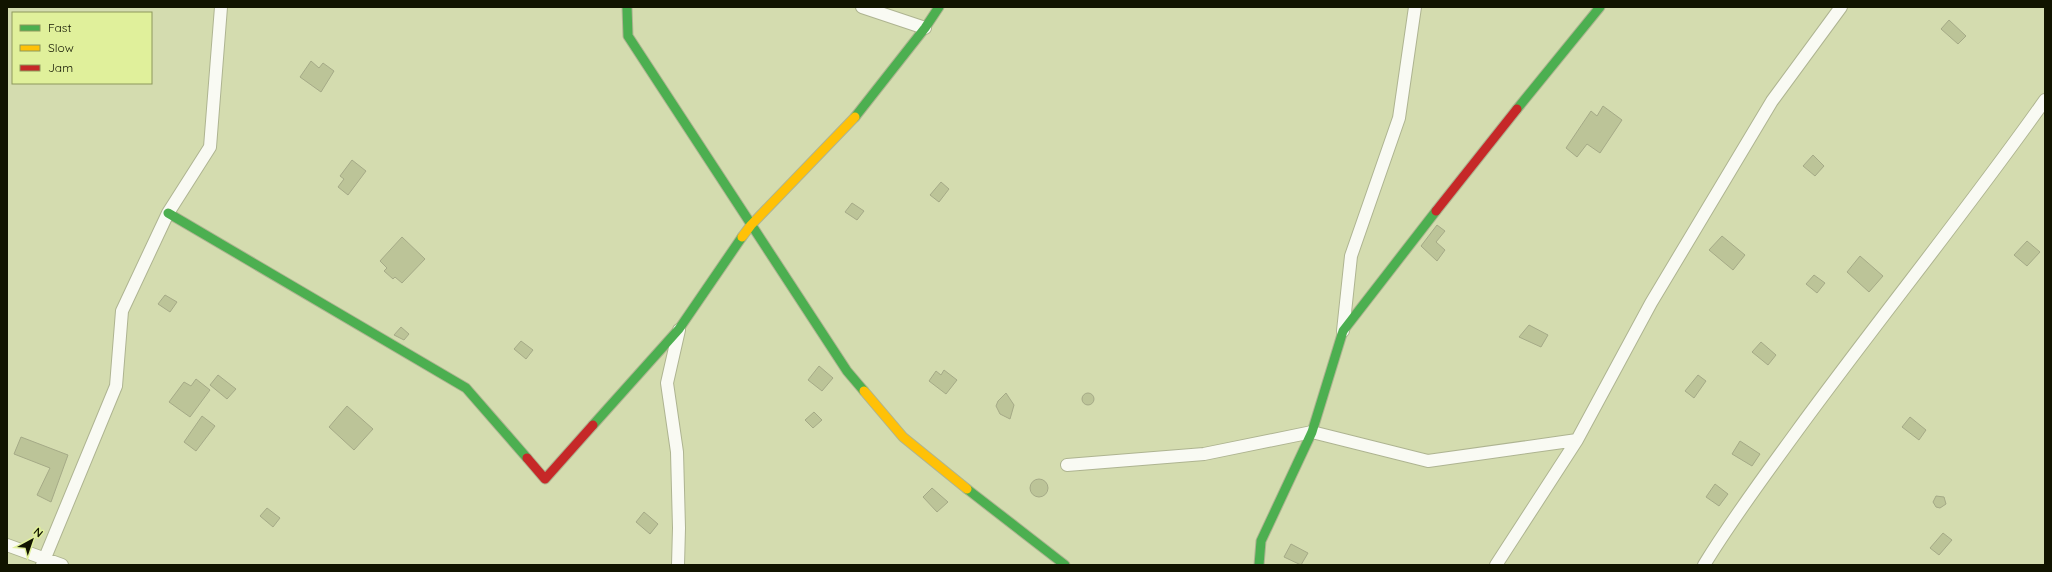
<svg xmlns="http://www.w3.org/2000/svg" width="2052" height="572" viewBox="0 0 2052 572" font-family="Quicksand,sans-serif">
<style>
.building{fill:#bcc498;stroke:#a5aa87}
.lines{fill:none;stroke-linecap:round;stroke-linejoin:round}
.street-casing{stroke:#aeb491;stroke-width:14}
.fast-casing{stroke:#aeb491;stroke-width:11}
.slow-casing{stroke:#aeb491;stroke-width:11}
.jam-casing{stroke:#aeb491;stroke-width:11}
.street{stroke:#f9faf3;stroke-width:12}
.fast{stroke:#4caf50;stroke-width:9}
.slow{stroke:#ffc107;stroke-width:9}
.jam{stroke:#c62828;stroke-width:9}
</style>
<rect width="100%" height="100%" fill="#d4dcaf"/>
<path class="building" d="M 1949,20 L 1966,36 L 1958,44 L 1941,29 Z
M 311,61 L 319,68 L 323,63 L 334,71 L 321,92 L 300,77 Z
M 1603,106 L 1622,120 L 1600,153 L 1587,144 L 1577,157 L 1566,148 L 1591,111 L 1597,116 Z
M 1813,155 L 1824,166 L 1815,176 L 1803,166 Z
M 352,160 L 366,171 L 348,195 L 338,187 L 344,179 L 340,176 Z
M 941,182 L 949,189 L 939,202 L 930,195 Z
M 852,203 L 864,211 L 857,220 L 845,212 Z
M 1437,225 L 1445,231 L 1436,242 L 1445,250 L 1437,261 L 1421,246 Z
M 1722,236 L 1745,255 L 1733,270 L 1709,250 Z
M 402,237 L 425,259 L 402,283 L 395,277 L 393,279 L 384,271 L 387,268 L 380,261 Z
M 2027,241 L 2040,252 L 2027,266 L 2014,255 Z
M 1860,256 L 1883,276 L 1869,292 L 1847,272 Z
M 1814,275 L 1825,283 L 1817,293 L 1806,284 Z
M 165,295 L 177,302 L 170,312 L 158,304 Z
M 1529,325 L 1548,335 L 1541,347 L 1519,337 Z
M 401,327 L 409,334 L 404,340 L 394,335 Z
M 521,341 L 533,350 L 526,359 L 514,349 Z
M 1761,342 L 1776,355 L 1768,365 L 1752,352 Z
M 819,366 L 833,378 L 822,391 L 808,380 Z
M 944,370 L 957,380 L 946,394 L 929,381 L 936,371 L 941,375 Z
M 218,375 L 236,389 L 227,399 L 210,385 Z
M 1698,375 L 1706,381 L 1694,398 L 1685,391 Z
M 196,379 L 210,390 L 190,417 L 169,402 L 184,382 L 191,386 Z
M1082 399a6 6 0 1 1 12 0a6 6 0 1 1-12 0Z
M 1006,393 L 1014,405 L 1010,419 L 1000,414 L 996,406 L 998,401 Z
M 347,406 L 373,429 L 354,450 L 329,427 Z
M 814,412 L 822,420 L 813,428 L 805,420 Z
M 202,416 L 215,426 L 196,451 L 184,442 Z
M 1910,417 L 1926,430 L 1919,440 L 1902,427 Z
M 21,437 L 68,455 L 51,502 L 37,495 L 50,468 L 14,454 Z
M 1740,441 L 1760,454 L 1752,466 L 1732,454 Z
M1030 488a9 9 0 1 1 18 0a9 9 0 1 1-18 0Z
M 1715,484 L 1728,494 L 1719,506 L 1706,497 Z
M 932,488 L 948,502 L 937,512 L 923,497 Z
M 1936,496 L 1944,497 L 1946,504 L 1940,508 L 1936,507 L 1933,502 Z
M 267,508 L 280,518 L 273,527 L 260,516 Z
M 644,512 L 658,524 L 650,534 L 636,522 Z
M 1943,533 L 1952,540 L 1939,555 L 1930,548 Z
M 1291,544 L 1308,553 L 1301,565 L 1284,557 Z"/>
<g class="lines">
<defs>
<path id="street" d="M 862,7 L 925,28
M 1343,331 L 1351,256 L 1399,118 L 1415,7
M 1067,465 L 1204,454 L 1312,432 L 1428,461 L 1577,440
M 7,545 L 62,565
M 42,565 L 116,386 L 122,311 L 168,213 L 210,147 L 221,7
M 678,565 L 679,528 L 677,452 L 667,383 L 679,330
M 1496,565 L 1577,440 L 1651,303 L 1772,101 L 1841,7
M 1704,565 C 1732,519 1765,475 1797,431 C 1878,320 1965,213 2045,100"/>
<path id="fast" d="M 627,7 L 628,36 L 847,371 L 864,391
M 1517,109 L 1600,7
M 855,117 L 925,28 L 939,7
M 168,213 L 466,388 L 527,458
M 593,425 L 679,329 L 742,237
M 967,489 L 1065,565
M 1259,565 L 1261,541 L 1312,432 L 1343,331 L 1436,211"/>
<path id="slow" d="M 742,237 L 751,225 L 855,117
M 864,391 L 903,437 L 967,489"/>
<path id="jam" d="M 1436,211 L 1517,109
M 527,458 L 545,479 L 593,425"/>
</defs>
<use href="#street" class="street-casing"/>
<use href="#fast" class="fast-casing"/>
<use href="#slow" class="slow-casing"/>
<use href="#jam" class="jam-casing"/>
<use href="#street" class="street"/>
<use href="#fast" class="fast"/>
<use href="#slow" class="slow"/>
<use href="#jam" class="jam"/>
</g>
<rect width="2052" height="572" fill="none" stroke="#111400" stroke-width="16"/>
<rect x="12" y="12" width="140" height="72" fill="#e0f09b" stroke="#8d985d"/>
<rect x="20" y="25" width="20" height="6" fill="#4caf50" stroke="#8d985d"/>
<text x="48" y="32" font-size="12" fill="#111400">Fast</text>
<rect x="20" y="45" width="20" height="6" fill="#ffc107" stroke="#8d985d"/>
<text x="48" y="52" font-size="12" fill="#111400">Slow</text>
<rect x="20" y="65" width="20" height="6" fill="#c62828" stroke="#8d985d"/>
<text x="48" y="72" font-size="12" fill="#111400">Jam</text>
<g transform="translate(32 540) rotate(40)" stroke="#e0f09b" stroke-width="3" paint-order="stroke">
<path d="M0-3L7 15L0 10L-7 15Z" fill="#111400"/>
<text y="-6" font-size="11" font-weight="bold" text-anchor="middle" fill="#111400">N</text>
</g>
</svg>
